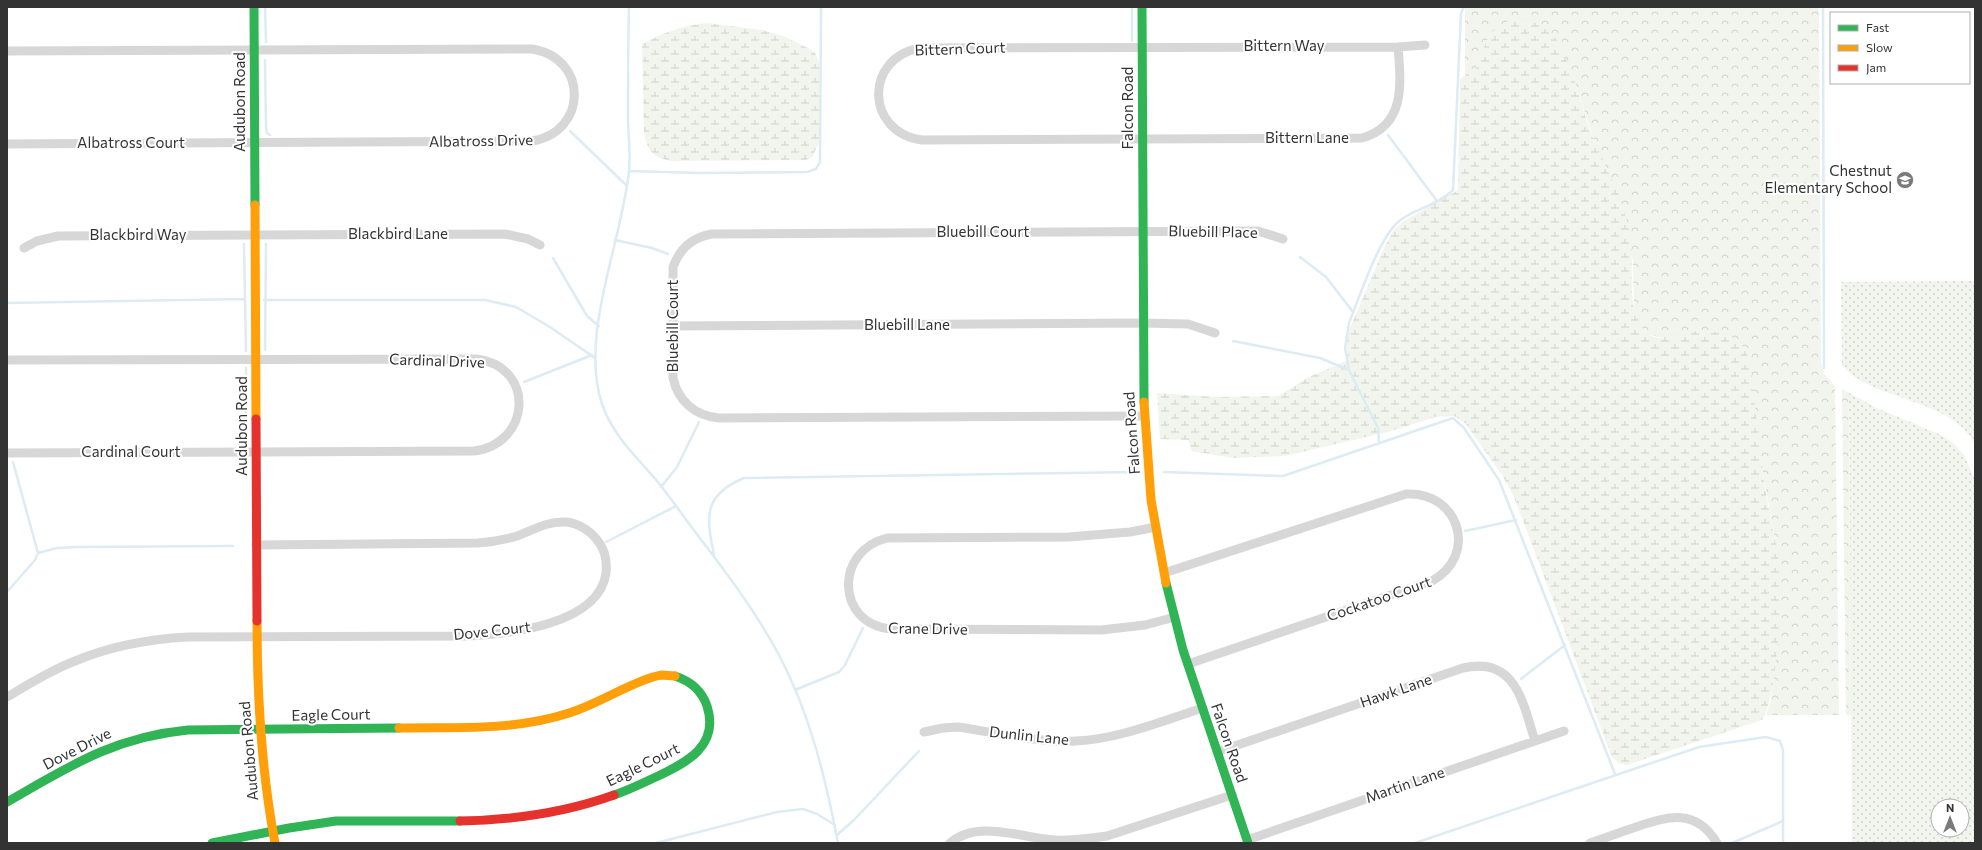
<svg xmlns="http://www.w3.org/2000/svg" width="1982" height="850" viewBox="0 0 1982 850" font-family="Commissioner,sans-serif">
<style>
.grass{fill:url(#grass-dots);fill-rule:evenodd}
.forest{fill:url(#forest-crowns)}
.wetland{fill:url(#wetland-marsh)}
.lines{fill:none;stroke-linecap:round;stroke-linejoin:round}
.stream{stroke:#ddebf3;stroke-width:2.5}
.street{stroke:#d7d7d7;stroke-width:9}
.fast{stroke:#30b455;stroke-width:9}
.slow{stroke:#ff9f0a;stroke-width:9}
.jam{stroke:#e5322d;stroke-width:9}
.labels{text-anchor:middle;stroke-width:4;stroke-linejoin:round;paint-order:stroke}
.street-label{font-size:15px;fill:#333;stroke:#fff}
.poi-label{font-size:15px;fill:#333;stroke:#fff;text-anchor:end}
</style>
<defs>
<pattern id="grass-dots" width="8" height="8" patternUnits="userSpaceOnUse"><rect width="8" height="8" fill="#f1f5ed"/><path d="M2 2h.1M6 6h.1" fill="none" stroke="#cfd2cc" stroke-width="1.8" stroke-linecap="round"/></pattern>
<pattern id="forest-crowns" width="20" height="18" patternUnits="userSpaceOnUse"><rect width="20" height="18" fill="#f1f5ed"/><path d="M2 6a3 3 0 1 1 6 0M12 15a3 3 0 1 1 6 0" fill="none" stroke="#cfd2cc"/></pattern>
<pattern id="wetland-marsh" width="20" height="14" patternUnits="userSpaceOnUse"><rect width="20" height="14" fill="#f1f5ed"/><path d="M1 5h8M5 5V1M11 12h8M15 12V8" fill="none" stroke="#cfd2cc"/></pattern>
</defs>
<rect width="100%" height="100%" fill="#fff"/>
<path class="grass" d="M 1975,281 L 1975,444 C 1949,396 1872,402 1842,365 L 1841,282 Z
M 1849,393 L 1879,409 L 1941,435 L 1953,443 L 1964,455 L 1975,480 L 1975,843 L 1852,843 ZM 1938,806 L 1962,806 L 1962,830 L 1938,830 Z"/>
<path class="forest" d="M 1465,7 L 1819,7 L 1821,363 L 1824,374 L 1835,386 L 1839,715 L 1766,715 L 1771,701 L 1777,650 L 1779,562 L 1763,473 L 1754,400 L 1685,333 L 1668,338 L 1648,335 L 1638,323 L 1634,309 L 1633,260 L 1573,76 L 1560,47 L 1487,42 L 1475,69 L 1465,76 Z
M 1842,389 L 1849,393 L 1851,715 L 1846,715 Z"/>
<path class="wetland" d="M 1518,19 C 1529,21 1539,22 1549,31 C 1570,51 1579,100 1589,127 C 1602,163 1623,196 1630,234 C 1635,260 1627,299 1638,321 C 1648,345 1665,337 1685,333 C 1707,329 1737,330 1747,354 C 1753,367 1752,386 1754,400 C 1757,421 1760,442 1762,463 C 1764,484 1768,505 1772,525 C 1774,538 1778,550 1779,563 C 1782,592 1778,699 1762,720 L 1627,765 L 1620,764 L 1612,757 L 1514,497 L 1502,475 L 1465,423 L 1454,416 L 1435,417 L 1388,432 L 1285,456 L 1233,458 L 1192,451 L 1188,440 L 1160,439 L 1157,393 L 1215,397 L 1278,396 L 1309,377 L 1346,361 L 1347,335 L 1384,248 L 1393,231 L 1402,222 L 1458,190 L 1460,79 L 1475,69 L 1490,33 L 1506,22 Z
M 708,23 L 762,30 L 783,36 L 814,51 L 819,62 L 819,143 L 812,157 L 806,160 L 672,161 C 654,158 648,152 644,134 L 642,44 C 663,33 684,25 708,23 Z"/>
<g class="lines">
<path class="stream" d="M 265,7 L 266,42
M 629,7 C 628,44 628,80 628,116 C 628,134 631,153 629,171 C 622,242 579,335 602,404 C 613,436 636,456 657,481 C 670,497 681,513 693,529 C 724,570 756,611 780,657 C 810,714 826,780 838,843
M 1823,7 L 1824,368
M 1132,41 L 1132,7
M 265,60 L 266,127 L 267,133 L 270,135
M 570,131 L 626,185
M 1388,135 L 1437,201
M 629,171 L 700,173 L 807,172 L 816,169 L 820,162 L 821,7
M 615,240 L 652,248 L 668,254
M 244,244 L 246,351
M 1300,257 L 1326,277 L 1353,312
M 553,258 L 587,316 L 599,326
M 264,300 L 485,300 L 516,307 L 550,327 L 595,358
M 7,303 L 245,299
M 1233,341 L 1320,358 L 1349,370
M 265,350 L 266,244
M 246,368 L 246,442
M 524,382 L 592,355
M 1379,443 L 1378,428 L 1349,370 L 1345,348 L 1349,323 C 1360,296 1378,240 1398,222 C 1413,209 1437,206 1453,190 L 1461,13 L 1464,7
M 1164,472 L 1283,476 L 1453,418 L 1464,428 L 1499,480 L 1615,774
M 661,487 L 677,467 L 699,422
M 1465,531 L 1516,520
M 606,542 L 676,506
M 38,553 L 57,548 L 76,547 L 233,546
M 714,554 C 706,517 703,495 744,478 L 1138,472
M 7,592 L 35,560 L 38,553 L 13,462
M 1521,679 L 1565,645
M 795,690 L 839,672 L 845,665 L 863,628
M 837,835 L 854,820 L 919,751
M 656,843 L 777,812 L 803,809 L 817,814 L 835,825
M 1415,843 L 1699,747 L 1766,737 L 1780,741 L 1783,750 L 1783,843
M 1732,843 L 1783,821"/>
<path class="street" d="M 1398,47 C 1401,83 1406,126 1362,138 L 922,140 C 865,132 864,58 920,48 L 1398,47 L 1425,45
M 7,51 L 532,49 C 589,58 588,132 532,141 L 7,144
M 24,248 L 37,241 L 58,236 L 505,234 L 528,239 L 540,245
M 672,326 L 1143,323 L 1188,324 L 1215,333
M 7,360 L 477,359 C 536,367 531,444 474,451 L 7,453
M 1144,416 L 719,418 C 695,416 678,401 673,378 L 673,267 C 680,248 693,237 712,234 L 1258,231 L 1283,239
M 1156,527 L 1130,532 L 1069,537 L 887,538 C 834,551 836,624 891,629 L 1101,630 L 1145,625 L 1175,617
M 1164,573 L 1406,494 C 1459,491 1479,555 1432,581 L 1188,664
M 7,697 C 29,684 51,670 75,661 C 111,646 149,639 188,637 L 468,636 C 508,634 599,625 606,573 C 607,563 606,553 600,544 C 593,533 580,523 566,522 C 547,521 533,530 517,536 C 504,540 491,542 478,543 L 256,545
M 924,732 L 943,728 L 958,727 C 994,732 1039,743 1076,741 C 1119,739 1162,721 1203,708
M 1217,752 L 1463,668 C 1516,656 1523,703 1535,741
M 1247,840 L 1564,731
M 950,843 C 978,819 1021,838 1055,840 C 1072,841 1090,838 1107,836 L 1232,795
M 1590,843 C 1605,838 1621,832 1636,827 C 1669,816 1696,808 1717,843"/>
<path class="fast" d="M 254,7 L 255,205
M 1142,7 L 1144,402
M 1166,583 L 1183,650 L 1248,843
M 614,795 C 629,790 643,783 656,777 C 686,763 720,746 707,706 C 702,691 690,681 675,676
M 7,802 C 70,766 114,737 188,730 L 399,728
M 212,843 L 289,828 L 336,821 L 460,821"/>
<path class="slow" d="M 255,205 L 256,419
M 1144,402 L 1151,500 L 1166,583
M 257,621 C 257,696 261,769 275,843
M 399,728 C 456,727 514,731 569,713 C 598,704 624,686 653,677 L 661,675 L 675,676"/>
<path class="jam" d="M 256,419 L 257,621
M 460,821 C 514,820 564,813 614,795"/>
</g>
<defs>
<symbol id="school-disc" viewBox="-11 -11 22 22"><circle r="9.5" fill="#7a7a7a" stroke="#fff"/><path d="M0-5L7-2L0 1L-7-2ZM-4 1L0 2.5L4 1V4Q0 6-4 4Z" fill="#fff"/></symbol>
</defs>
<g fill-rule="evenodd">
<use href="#school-disc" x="1895" y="170" width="20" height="20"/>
</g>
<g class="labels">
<g class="street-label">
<text x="1284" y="51">Bittern Way</text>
<text transform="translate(960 49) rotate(-2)" y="5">Bittern Court</text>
<text transform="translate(240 102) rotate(-90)" y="5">Audubon Road</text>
<text transform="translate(1128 108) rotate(-90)" y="5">Falcon Road</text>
<text x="1307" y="143">Bittern Lane</text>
<text transform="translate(481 141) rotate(-1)" y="5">Albatross Drive</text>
<text x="131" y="148">Albatross Court</text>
<text x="983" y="237">Bluebill Court</text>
<text transform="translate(1213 232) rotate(1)" y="5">Bluebill Place</text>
<text x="398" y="239">Blackbird Lane</text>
<text x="138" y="240">Blackbird Way</text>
<text x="907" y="330">Bluebill Lane</text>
<text transform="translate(673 326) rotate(-90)" y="5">Bluebill Court</text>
<text transform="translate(437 361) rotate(2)" y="5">Cardinal Drive</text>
<text transform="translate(242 426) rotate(-90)" y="5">Audubon Road</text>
<text transform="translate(1132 433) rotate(-94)" y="5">Falcon Road</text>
<text x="131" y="457">Cardinal Court</text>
<text transform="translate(1379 599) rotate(-19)" y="5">Cockatoo Court</text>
<text transform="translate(928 629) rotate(1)" y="5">Crane Drive</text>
<text transform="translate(492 631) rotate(-6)" y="5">Dove Court</text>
<text transform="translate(1396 691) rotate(-19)" y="5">Hawk Lane</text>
<text transform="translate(331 715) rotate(-1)" y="5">Eagle Court</text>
<text transform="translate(1029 736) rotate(6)" y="5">Dunlin Lane</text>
<text transform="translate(1229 743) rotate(71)" y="5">Falcon Road</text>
<text transform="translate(77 749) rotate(-27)" y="5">Dove Drive</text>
<text transform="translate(249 751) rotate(-95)" y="5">Audubon Road</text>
<text transform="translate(643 765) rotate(-26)" y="5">Eagle Court</text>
<text transform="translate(1405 785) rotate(-19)" y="5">Martin Lane</text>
</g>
<g class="poi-label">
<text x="1892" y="176">Chestnut<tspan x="1892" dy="17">Elementary School</tspan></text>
</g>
</g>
<rect width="1982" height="850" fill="none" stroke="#333333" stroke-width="16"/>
<rect x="1830" y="12" width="140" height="72" fill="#ffffff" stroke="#adadad"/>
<rect x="1838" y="25" width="20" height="6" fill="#30b455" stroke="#adadad"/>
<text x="1866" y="32" font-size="12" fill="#333333">Fast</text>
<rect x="1838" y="45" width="20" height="6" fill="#ff9f0a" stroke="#adadad"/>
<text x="1866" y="52" font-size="12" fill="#333333">Slow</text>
<rect x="1838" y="65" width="20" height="6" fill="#e5322d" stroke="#adadad"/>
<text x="1866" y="72" font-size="12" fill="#333333">Jam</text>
<g transform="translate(1950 818)"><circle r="19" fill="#ffffff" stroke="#adadad"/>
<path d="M0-3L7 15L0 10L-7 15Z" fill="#7a7a7a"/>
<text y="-6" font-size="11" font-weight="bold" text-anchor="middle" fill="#333333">N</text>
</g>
</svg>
